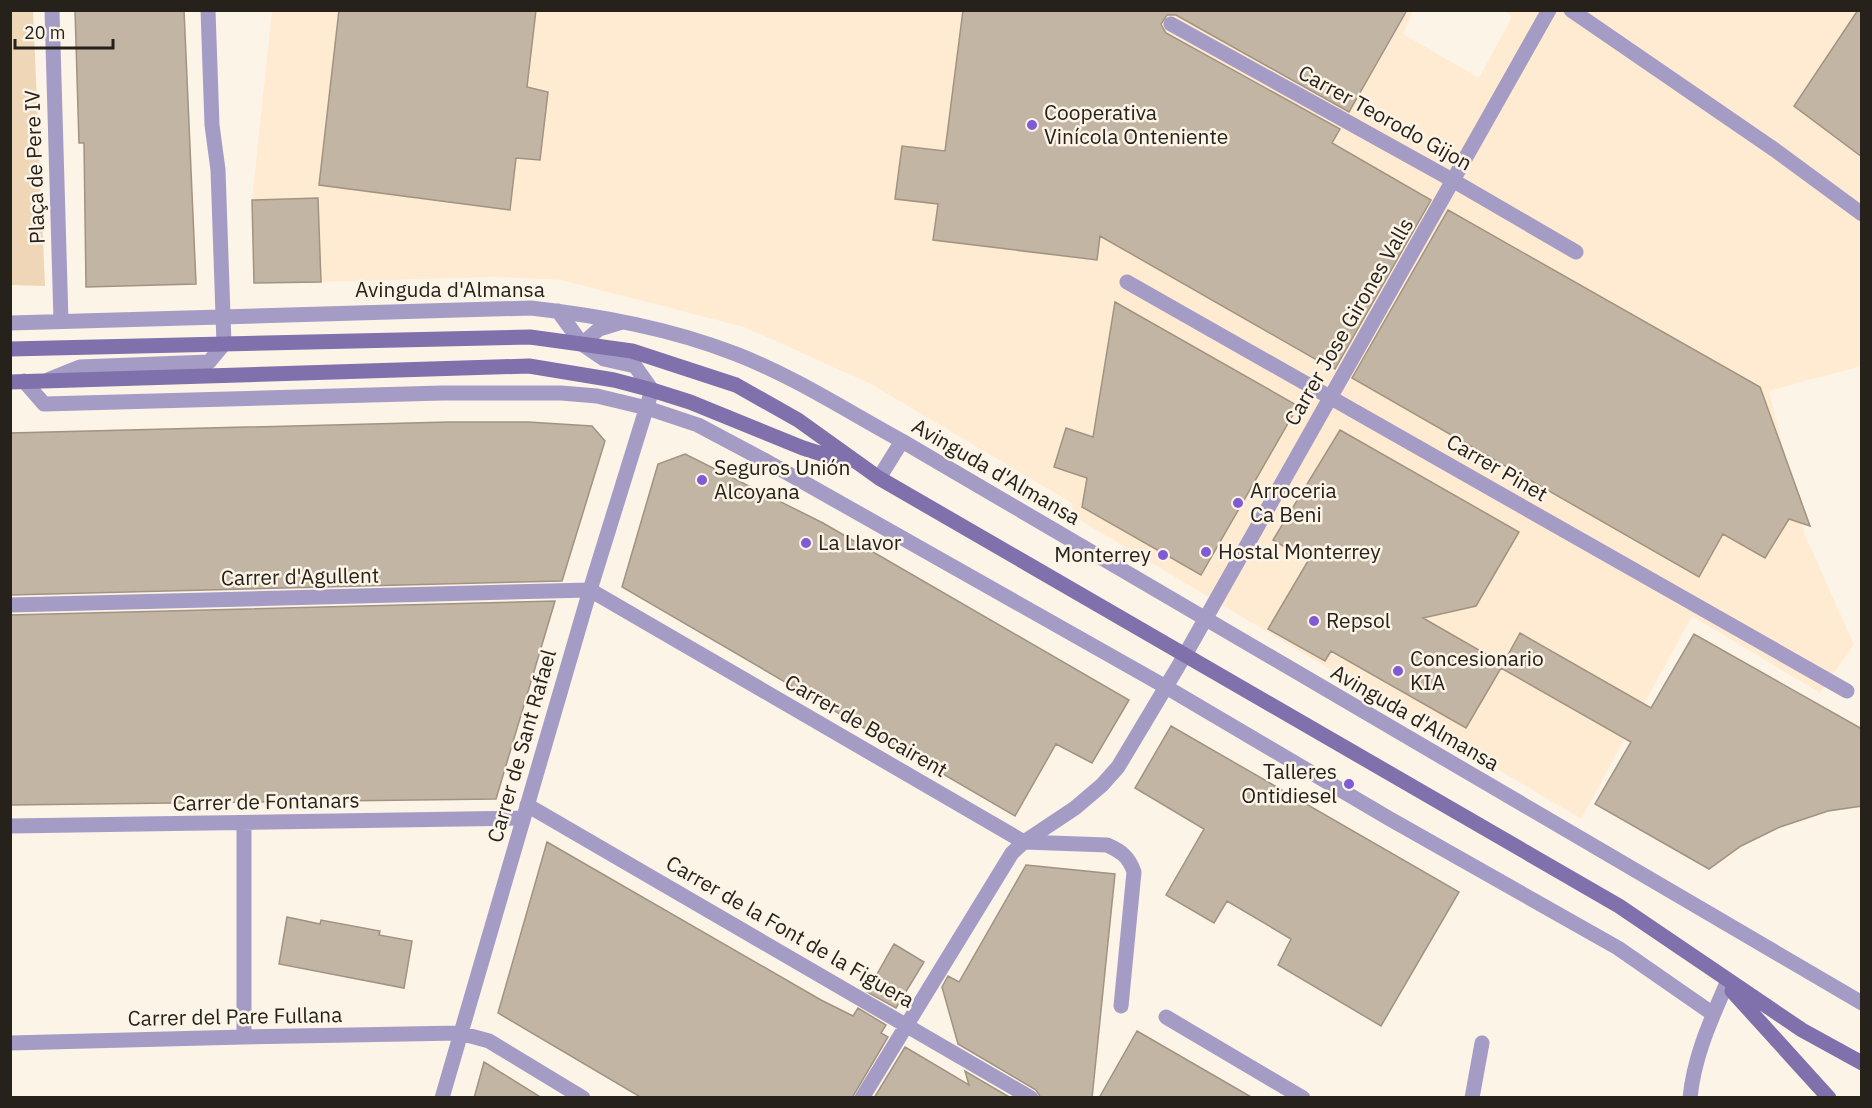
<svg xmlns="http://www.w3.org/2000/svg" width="1872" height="1108" viewBox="0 0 1872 1108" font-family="'IBM Plex Sans',sans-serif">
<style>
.built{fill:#ffebd1}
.green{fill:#eed6b7}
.building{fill:#c3b5a3;stroke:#a19381;stroke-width:1.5}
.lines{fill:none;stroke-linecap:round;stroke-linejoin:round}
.lane{stroke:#a59cc6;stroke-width:15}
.street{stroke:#a59cc6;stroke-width:15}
.secondary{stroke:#8070ac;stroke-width:15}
.poi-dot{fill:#825ad4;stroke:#fdf4e8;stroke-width:2}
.labels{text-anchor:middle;stroke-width:5;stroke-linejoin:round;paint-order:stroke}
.poi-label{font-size:21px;fill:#26211a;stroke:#fdf4e8;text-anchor:start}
.street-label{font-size:21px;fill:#26211a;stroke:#fdf4e8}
</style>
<rect width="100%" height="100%" fill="#fdf4e8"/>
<path class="built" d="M 272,11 L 1413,11 L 1403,34 L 1479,78 L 1512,17 L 1505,11 L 1861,11 L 1861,366 L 1769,391 L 1805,535 L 1854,645 L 1820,693 L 1692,616 L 1581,819 L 1073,516 L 1072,503 L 869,383 L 744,327 L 561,280 L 495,277 L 321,282 L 318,198 L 252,200 Z"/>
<path class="green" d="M 11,10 L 33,11 L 45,286 L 11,285 Z"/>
<path class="building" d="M 75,10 L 184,10 L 196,284 L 86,287 L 84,143 L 79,143 Z
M 339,10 L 536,10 L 527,87 L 548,92 L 540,160 L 516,158 L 510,210 L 319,185 Z
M 963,10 L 1407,10 L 1349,112 L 1176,15 L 1167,15 L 1161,24 L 1166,33 L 1340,129 L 1332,143 L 1431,200 L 1335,369 L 1323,361 L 1322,363 L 1100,236 L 1097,260 L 933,240 L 938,204 L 895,199 L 902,146 L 945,151 Z
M 1858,10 L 1862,10 L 1862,157 L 1794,106 Z
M 318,198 L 321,282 L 254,283 L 252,200 Z
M 1448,210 L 1760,387 L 1810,526 L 1789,519 L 1765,558 L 1723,534 L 1699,577 L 1352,378 Z
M 1115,302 L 1298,406 L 1201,575 L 1082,507 L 1087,478 L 1054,467 L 1066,428 L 1093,437 Z
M 449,422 L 528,422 L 592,426 L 605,441 L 562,581 L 10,595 L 10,433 Z
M 1340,430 L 1519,532 L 1476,606 L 1423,618 L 1503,664 L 1520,633 L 1651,708 L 1694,634 L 1862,729 L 1862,806 L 1828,811 L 1780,827 L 1741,846 L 1709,869 L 1595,804 L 1631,742 L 1501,668 L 1466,728 L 1331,651 L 1325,661 L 1268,629 L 1308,561 L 1273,540 Z
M 685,454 L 823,523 L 1129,700 L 1092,763 L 1056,744 L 1015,816 L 622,587 L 658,464 Z
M 555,601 L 496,799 L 10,805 L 10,615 Z
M 1171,726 L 1459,892 L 1381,1026 L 1278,965 L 1291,939 L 1227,901 L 1214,923 L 1166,895 L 1204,829 L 1135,788 Z
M 547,842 L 821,1000 L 853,1016 L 858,1008 L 886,1025 L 881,1033 L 888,1037 L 852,1098 L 642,1098 L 498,1013 Z
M 1026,865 L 1115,874 L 1092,1098 L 1041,1098 L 1036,1090 L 958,1044 L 942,987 L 948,976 L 959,982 Z
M 287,917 L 320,924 L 321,920 L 380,931 L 379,935 L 412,941 L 404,988 L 279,964 Z
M 894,944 L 924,962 L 896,1008 L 867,992 Z
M 1137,1031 L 1253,1098 L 1099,1098 Z
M 905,1047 L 969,1085 L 965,1071 L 1011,1098 L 874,1098 Z
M 484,1062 L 542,1098 L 474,1098 Z"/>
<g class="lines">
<path class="lane" d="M 1166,1017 L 1303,1098
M 1472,1098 L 1482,1043"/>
<path class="street" d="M 52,10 L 61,321
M 1571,10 L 1775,150 L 1862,214
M 1171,24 L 1454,181 L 1576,252
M 1127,282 L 1847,691
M 10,323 L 531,308 C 601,316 669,328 736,354 C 793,376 847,411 902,441 L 1862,1003
M 582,344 L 599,329 L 622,322
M 50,379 L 80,367 L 209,362 L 224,344 L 218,170 L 212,125 L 208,10
M 24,381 L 44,404 L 443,393 L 561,393 L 597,396 L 647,408 L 698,425 L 766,461 L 1166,687 L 1390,819 L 1618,948 L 1713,1014
M 879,478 L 902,441
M 10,605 L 590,590 L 1024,842 L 1107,845 C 1121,851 1129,857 1134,872 L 1121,1006
M 527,805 L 1031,1098
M 244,823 L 244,1037
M 10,826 L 522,818
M 10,1043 L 244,1037 L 460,1033 L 489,1041 L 583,1098
M 442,1098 L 590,590 L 652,390 L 635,366 L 604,359 L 582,344 L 558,311
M 862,1098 L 1012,853 L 1024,842 L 1075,808 L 1102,785 L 1118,767 L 1185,655 L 1549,10
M 1690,1098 C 1694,1057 1710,1022 1726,985"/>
<path class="secondary" d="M 10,349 L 530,337 L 632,351 L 736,385 L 798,420 L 879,478 L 1619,906 L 1802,1030 L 1862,1063
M 10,382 L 529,366 L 614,380 L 652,390 L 690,402 L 803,448 L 847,462
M 1732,991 L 1829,1098"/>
</g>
<g class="poi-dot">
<circle cx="1032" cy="125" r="6"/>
<circle cx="702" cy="480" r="6"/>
<circle cx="1238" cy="503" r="6"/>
<circle cx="806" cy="543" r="6"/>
<circle cx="1206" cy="552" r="6"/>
<circle cx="1163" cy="555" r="6"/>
<circle cx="1314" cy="621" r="6"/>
<circle cx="1398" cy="671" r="6"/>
<circle cx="1349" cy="784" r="6"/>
</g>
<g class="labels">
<g class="poi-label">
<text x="1044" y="120">Cooperativa<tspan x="1044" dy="24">Vinícola Onteniente</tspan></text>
<text x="714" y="475">Seguros Unión<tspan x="714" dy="24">Alcoyana</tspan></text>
<text x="1250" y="498">Arroceria<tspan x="1250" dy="24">Ca Beni</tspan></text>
<text x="818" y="550">La Llavor</text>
<text x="1218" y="559">Hostal Monterrey</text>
<text x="1151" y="562" text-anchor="end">Monterrey</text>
<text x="1326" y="628">Repsol</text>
<text x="1410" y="666">Concesionario<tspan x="1410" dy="24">KIA</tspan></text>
<text x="1337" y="779" text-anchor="end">Talleres<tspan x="1337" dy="24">Ontidiesel</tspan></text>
</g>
<g class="street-label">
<text transform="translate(1385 118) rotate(29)" y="7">Carrer Teorodo Gijon</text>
<text transform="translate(35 167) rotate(-92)" y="7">Plaça de Pere IV</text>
<text x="450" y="297">Avinguda d'Almansa</text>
<text transform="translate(1349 322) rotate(-60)" y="7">Carrer Jose Girones Valls</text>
<text transform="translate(1497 468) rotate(30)" y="7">Carrer Pinet</text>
<text transform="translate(996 472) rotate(30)" y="7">Avinguda d'Almansa</text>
<text transform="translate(300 577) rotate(-1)" y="7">Carrer d'Agullent</text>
<text transform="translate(1415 718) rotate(30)" y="7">Avinguda d'Almansa</text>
<text transform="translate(866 726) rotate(30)" y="7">Carrer de Bocairent</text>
<text transform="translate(522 746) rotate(-74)" y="7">Carrer de Sant Rafael</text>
<text transform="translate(266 802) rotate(-1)" y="7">Carrer de Fontanars</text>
<text transform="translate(790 932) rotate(30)" y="7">Carrer de la Font de la Figuera</text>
<text transform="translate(235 1017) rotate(-1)" y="7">Carrer del Pare Fullana</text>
</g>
</g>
<rect width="1872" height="1108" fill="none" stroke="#26211a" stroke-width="24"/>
<path d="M15 39v9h98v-9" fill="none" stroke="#26211a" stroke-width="3"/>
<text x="24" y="39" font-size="18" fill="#26211a" stroke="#fdf4e8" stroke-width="4.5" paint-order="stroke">20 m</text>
</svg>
